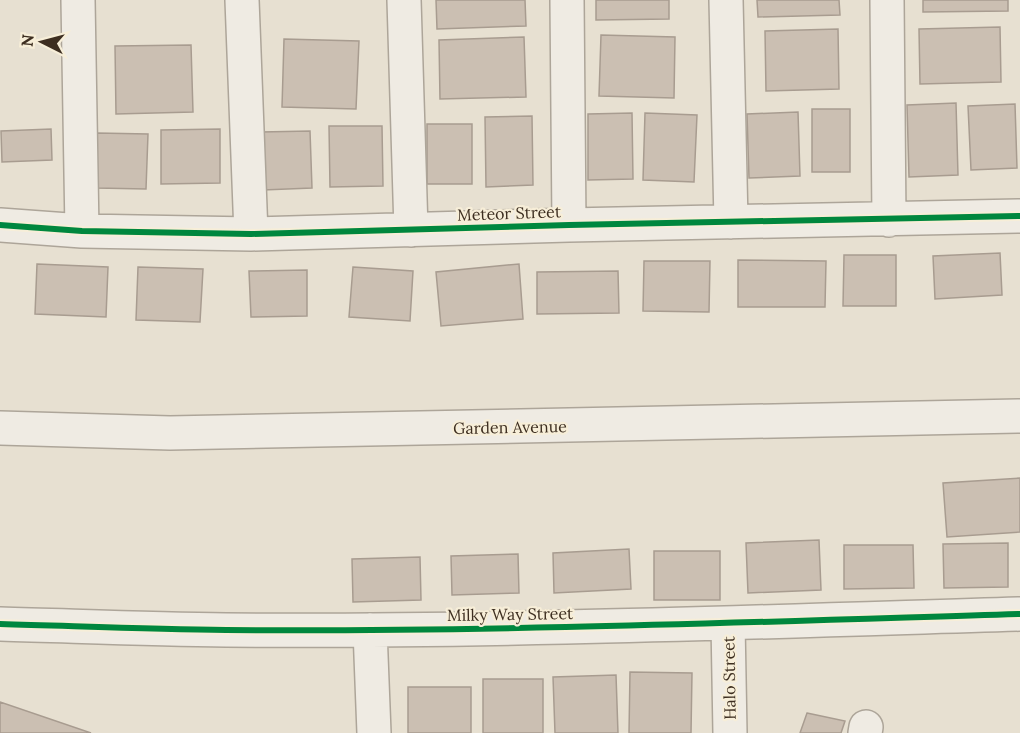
<svg xmlns="http://www.w3.org/2000/svg" width="1020" height="733" viewBox="0 0 1020 733" font-family="Lora,serif">
<style>
.building{fill:#cbbfb2;stroke:#a89c90;stroke-width:1.5}
.lines{fill:none;stroke-linecap:round;stroke-linejoin:round}
.minor-casing{stroke:#ada599;stroke-width:36}
.minor{stroke:#efebe3;stroke-width:33}
.cycleway-casing{stroke:#f7eed8;stroke-width:10}
.cycleway{stroke:#00873e;stroke-width:6}
.labels{text-anchor:middle;stroke-width:4.5;stroke-linejoin:round;paint-order:stroke}
.street-label{font-size:16px;fill:#3d2e20;stroke:#f7eed8}
</style>
<rect width="100%" height="100%" fill="#e7e0d1"/>
<path class="building" d="M 436,0 L 525,0 L 526,26 L 437,29 Z
M 596,0 L 669,0 L 669,19 L 596,20 Z
M 757,0 L 839,0 L 840,15 L 758,17 Z
M 923,0 L 1008,0 L 1008,11 L 923,12 Z
M 1000,27 L 1001,82 L 920,84 L 919,29 Z
M 838,29 L 839,89 L 766,91 L 765,31 Z
M 601,35 L 675,37 L 674,98 L 599,96 Z
M 524,37 L 526,97 L 440,99 L 439,40 Z
M 284,39 L 359,41 L 356,109 L 282,107 Z
M 191,45 L 193,112 L 116,114 L 115,46 Z
M 956,103 L 958,175 L 909,177 L 907,105 Z
M 1015,104 L 1017,168 L 971,170 L 968,106 Z
M 812,109 L 850,109 L 850,172 L 812,172 Z
M 798,112 L 800,176 L 749,178 L 747,114 Z
M 632,113 L 633,179 L 588,180 L 588,114 Z
M 645,113 L 697,115 L 694,182 L 643,180 Z
M 532,116 L 533,185 L 486,187 L 485,117 Z
M 427,124 L 472,124 L 472,184 L 427,184 Z
M 329,126 L 382,126 L 383,186 L 330,187 Z
M 51,129 L 52,160 L 2,162 L 1,131 Z
M 220,129 L 220,183 L 161,184 L 161,130 Z
M 310,131 L 312,188 L 263,190 L 261,132 Z
M 97,133 L 148,134 L 146,189 L 96,188 Z
M 1000,253 L 1002,295 L 935,299 L 933,256 Z
M 844,255 L 896,255 L 896,306 L 843,306 Z
M 738,260 L 826,261 L 825,307 L 738,307 Z
M 644,261 L 710,261 L 709,312 L 643,311 Z
M 37,264 L 108,267 L 106,317 L 35,314 Z
M 519,264 L 523,319 L 441,326 L 436,272 Z
M 138,267 L 203,269 L 200,322 L 136,320 Z
M 353,267 L 413,271 L 410,321 L 349,317 Z
M 307,270 L 307,316 L 251,317 L 249,271 Z
M 618,271 L 619,313 L 537,314 L 537,272 Z
M 1020,478 L 1020,532 L 947,537 L 943,483 Z
M 819,540 L 821,590 L 748,593 L 746,543 Z
M 1008,543 L 1008,587 L 944,588 L 943,544 Z
M 844,545 L 913,545 L 914,588 L 844,589 Z
M 629,549 L 631,589 L 554,593 L 553,553 Z
M 654,551 L 720,551 L 720,600 L 654,600 Z
M 518,554 L 519,593 L 452,595 L 451,556 Z
M 420,557 L 421,600 L 353,602 L 352,559 Z
M 630,672 L 692,673 L 691,733 L 629,733 Z
M 616,675 L 618,733 L 555,733 L 553,677 Z
M 483,679 L 543,679 L 543,733 L 483,733 Z
M 408,687 L 471,687 L 471,733 L 408,733 Z
M 0,702 L 91,733 L 0,733 Z
M 807,713 L 845,721 L 841,733 L 800,733 Z"/>
<g class="lines">
<defs>
<path id="minor" d="M 78,0 L 82,231
M 242,0 L 251,234
M 404,0 L 411,230
M 567,0 L 569,225
M 726,0 L 731,222
M 887,0 L 889,220
M 0,225 L 82,231 L 251,234 L 569,225 L 1020,216
M 0,428 L 170,433 L 1020,416
M 728,623 L 730,733
M 0,624 C 75,626 150,629 226,630 C 490,632 755,622 1020,614
M 370,630 L 374,733
M 865,733 L 866,727"/>
</defs>
<use href="#minor" class="minor-casing"/>
<use href="#minor" class="minor"/>
<defs>
<path id="cycleway" d="M 0,225 L 82,231 L 251,234 L 569,225 L 1020,216
M 0,624 C 75,626 150,629 226,630 C 490,632 755,622 1020,614"/>
</defs>
<use href="#cycleway" class="cycleway-casing"/>
<use href="#cycleway" class="cycleway"/>
</g>
<g class="labels">
<g class="street-label">
<text transform="translate(509 213) rotate(-2)" y="6">Meteor Street</text>
<text transform="translate(510 427) rotate(-1)" y="6">Garden Avenue</text>
<text transform="translate(510 614) rotate(-1)" y="6">Milky Way Street</text>
<text transform="translate(729 678) rotate(-91)" y="6">Halo Street</text>
</g>
</g>
<g transform="translate(42 42) rotate(276)" stroke="#f7eed8" stroke-width="4.5" paint-order="stroke">
<path d="M0-4.5L10 22L0 15L-10 22Z" fill="#3d2e20"/>
<text y="-9" font-size="16" font-weight="bold" text-anchor="middle" fill="#3d2e20">N</text>
</g>
</svg>
